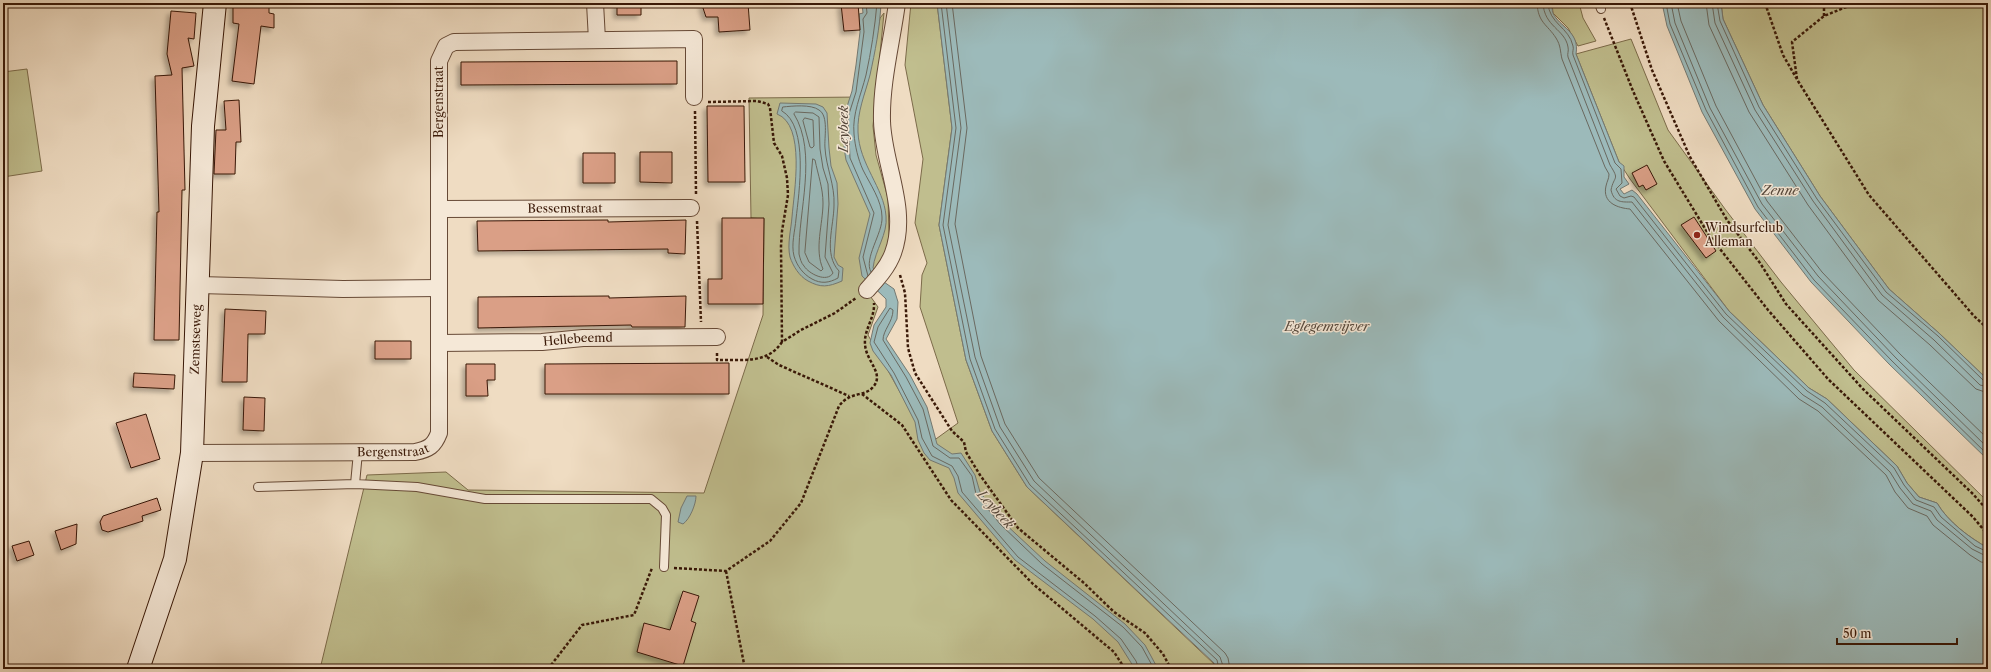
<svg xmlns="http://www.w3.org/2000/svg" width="1991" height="672" viewBox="0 0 1991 672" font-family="'Libre Caslon Text',serif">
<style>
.green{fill:#c0be8e;stroke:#7c6b4a}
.water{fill:#9cbaba;stroke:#747972}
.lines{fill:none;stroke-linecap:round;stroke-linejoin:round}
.shore{stroke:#6a6960;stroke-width:1}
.building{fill:#da9f86;stroke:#391807;filter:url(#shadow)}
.lane-casing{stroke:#664936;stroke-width:10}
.street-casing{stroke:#664936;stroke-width:18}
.secondary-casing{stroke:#391807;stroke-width:24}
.path{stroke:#391807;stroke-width:2.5;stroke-dasharray:3 2;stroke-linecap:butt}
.lane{stroke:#f5e8d7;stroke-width:8}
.street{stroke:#f5e8d7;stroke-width:16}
.secondary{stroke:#f5e8d7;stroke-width:22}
.poi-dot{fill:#8f2418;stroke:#f5e8d7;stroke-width:1.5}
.labels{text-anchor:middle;stroke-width:3;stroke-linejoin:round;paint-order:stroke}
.street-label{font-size:12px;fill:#391807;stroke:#f5e8d7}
.poi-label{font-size:12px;fill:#391807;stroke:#f5e8d7;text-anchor:start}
.water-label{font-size:13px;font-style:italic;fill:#57493d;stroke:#f5e8d7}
</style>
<defs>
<filter id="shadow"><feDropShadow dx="-3.5" dy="3.5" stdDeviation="2" flood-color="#0004"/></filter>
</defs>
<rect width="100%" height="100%" fill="#efdcc2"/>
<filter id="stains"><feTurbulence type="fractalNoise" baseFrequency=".005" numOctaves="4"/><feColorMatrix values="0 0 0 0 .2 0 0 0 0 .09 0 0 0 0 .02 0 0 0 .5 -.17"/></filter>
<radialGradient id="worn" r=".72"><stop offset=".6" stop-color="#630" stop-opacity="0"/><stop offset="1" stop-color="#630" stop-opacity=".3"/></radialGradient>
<path class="green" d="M 911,3 L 937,3 L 952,128 L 939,225 L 966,360 L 992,431 L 1027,487 L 1214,664 L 1215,669 L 320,669 L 367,475 L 446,472 L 468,490 L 704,493 L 763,315 L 764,219 L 751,218 L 749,98 L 863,97 L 869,77 L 880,18 L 884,13 L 873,126 L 876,155 L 888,198 L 889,236 L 884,261 L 863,286 L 878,307 L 868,335 L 929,444 L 958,423 L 920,307 L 922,275 L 927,263 L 915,223 L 923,159 L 905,65 Z
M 1552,3 L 1579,3 L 1583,18 L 1596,41 L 1578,46 L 1568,28 L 1553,13 Z
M 1721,3 L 1988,3 L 1988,380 L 1940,334 L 1889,289 L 1820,196 L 1763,105 L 1723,19 Z
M 1631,39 L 1668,130 L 1725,209 L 1781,282 L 1854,370 L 1988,502 L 1988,548 C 1970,538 1948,522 1937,503 L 1919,497 L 1907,483 L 1897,466 L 1827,399 L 1809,388 L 1729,311 L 1630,179 L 1619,162 L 1576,54 Z
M 27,69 L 42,171 L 3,177 L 3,72 Z"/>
<path class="water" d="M 862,3 L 881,3 C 880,27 875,52 870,75 C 865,94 857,112 858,132 C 859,164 884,188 886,216 C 888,234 875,250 873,268 L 884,282 L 894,289 L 898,302 L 897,319 L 886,339 L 910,375 L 927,407 L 937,444 L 952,454 L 961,453 L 975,475 L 980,492 L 1002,521 L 1045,561 L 1125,624 L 1145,645 L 1158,669 L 1135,669 L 1118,642 L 1093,619 L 1015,560 L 958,493 L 954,478 L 949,468 L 930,460 L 924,453 L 918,440 L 915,422 L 891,375 L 873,351 L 870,343 L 874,325 L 886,307 L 886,299 L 862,276 L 859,258 L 870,214 L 846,160 L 844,148 L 844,116 L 852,91 L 856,65 L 860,32 L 859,14 L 863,13 Z
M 937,3 L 1552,3 C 1552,6 1552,10 1553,13 C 1559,27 1580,31 1576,54 L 1619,162 L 1624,166 L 1624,177 L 1629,184 L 1620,189 L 1624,194 L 1632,190 L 1637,194 L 1729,311 L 1809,388 L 1827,399 L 1897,466 L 1907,483 L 1919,497 L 1937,503 C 1948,522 1970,538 1988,548 L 1988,669 L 1215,669 L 1214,663 L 1027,487 L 992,431 L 966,360 L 939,225 L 952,128 Z
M 1662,3 L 1721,3 L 1723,19 L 1763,105 L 1820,196 L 1889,289 L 1940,334 L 1988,380 L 1988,460 L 1889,364 L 1811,282 L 1755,209 L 1702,112 L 1667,26 Z
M 780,103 L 816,104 L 823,107 L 827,113 L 829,148 L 831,166 L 837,183 L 838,204 L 834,257 L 838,265 L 843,268 L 842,281 C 828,287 821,288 808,281 C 799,276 793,266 790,257 C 787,244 791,230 792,217 C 794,192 806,125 777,114 Z
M 687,496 L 696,496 C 696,504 690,519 683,524 L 678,522 L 681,508 Z"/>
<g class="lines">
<path class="shore" d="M 866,3 L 867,13 L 863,19 L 864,32 L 856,92 L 848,117 L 850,158 L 874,213 L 863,257 L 868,276
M 941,3 L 956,128 L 943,225 L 970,359 L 995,429 L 1030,485 L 1217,660 L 1219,669
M 946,3 L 961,128 L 948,225 L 975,357 L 1000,427 L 1034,481 L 1220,657 L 1224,669
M 952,3 L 967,128 L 955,224 L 981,356 L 1005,424 L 1039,478 L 1225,653 L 1228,658 L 1230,669
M 1537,3 C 1538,23 1547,24 1556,38 C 1561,46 1560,51 1562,59 L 1605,167 L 1609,174 C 1609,179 1607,181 1606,186 C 1602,203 1618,208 1630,209 L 1719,321 L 1799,399 L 1818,411 L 1886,475 L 1895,492 L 1908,508 L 1927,516 L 1933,525 L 1970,555 L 1981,562 L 1988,563
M 1543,3 C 1544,27 1565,29 1568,47 C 1569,51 1567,54 1568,57 L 1610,165 C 1620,181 1614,175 1611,190 C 1614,203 1622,202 1632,202 L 1723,317 L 1803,395 L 1822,407 L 1890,472 L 1900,488 L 1913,504 L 1931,511 L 1937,520 L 1972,549 L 1988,557
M 1548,3 C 1549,24 1569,27 1573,46 C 1574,49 1572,52 1573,55 L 1615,163 L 1621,169 L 1622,183 L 1616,189 L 1620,196 L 1624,198 L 1631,196 L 1634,197 L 1726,314 L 1807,391 L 1825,403 L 1894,468 L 1904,485 L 1916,500 L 1934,507 L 1941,517 L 1975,546 L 1988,552
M 1666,3 L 1670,24 L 1706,110 L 1758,207 L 1814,280 L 1892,361 L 1988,455
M 1671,3 L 1675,23 L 1710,108 L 1762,204 L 1818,276 L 1896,358 L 1988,448
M 1677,3 L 1681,21 L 1716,106 L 1767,201 L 1822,272 L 1900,354 L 1988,439
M 1706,3 L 1709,25 L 1749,112 L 1808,205 L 1878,300 L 1930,345 L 1976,389 L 1988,393
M 1712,3 L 1715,23 L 1755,110 L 1813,201 L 1882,295 L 1934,340 L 1980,385 L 1988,387
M 1717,3 L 1720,21 L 1759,107 L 1817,199 L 1886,292 L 1938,336 L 1984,381 L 1988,382
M 783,107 C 792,106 811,104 819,110 C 829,116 824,138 825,148 C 826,167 835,185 834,205 C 834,226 823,254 839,271 L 838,278 C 829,283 821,284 812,279 C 803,274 797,266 794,256 C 791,244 795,231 796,219 C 799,193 809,126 782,111 Z
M 796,112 L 813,113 L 819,117 L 820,149 L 823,168 L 828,184 L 829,204 L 825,257 L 833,273 C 827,283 809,274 804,266 C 801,263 800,258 799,254 C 798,212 818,153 794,114 Z
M 805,118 L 813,120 L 814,146 L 812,148 L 810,147 L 803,121 Z
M 813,159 L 815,160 C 818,175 823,188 823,203 C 823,224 814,249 823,269 L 821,271 L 809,262 L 805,253 Z
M 871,272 C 863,259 883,233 882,217 C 882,201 870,184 863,170 C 858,159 855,146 854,134 C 852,114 861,95 866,75 C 871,52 875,27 877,3
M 1139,669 L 1136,661 L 1121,639 L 1095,616 L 1018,557 L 962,492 L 958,476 L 952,466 L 932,456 L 922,438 L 918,420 L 894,373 L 874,342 L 878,327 L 890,308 L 893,310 C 893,322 883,330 883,340 L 906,377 L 923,409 L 933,446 L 950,458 L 959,458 L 972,476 L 976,494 L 1000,524 L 1042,564 L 1123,627 L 1142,647 L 1154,669"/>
</g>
<path class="building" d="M 233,3 L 269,3 L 269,13 L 274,14 L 274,28 L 261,26 L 254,84 L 232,81 L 239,24 L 233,23 Z
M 617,3 L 641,3 L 641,15 L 617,15 Z
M 710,3 L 748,3 L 750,30 L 719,32 L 718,17 L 706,17 L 702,5 Z
M 858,3 L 860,30 L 844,31 L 841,4 Z
M 171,11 L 196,13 L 194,39 L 188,38 L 194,66 L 182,68 L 185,190 L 182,190 L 179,340 L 154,340 L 157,212 L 159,212 L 155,76 L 172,75 L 167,54 Z
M 677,61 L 677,84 L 461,85 L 461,62 Z
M 239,100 L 241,142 L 236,142 L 235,174 L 214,174 L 216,130 L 226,130 L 224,101 Z
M 707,106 L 744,106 L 745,182 L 708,182 Z
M 640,152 L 672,152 L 672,183 L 640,182 Z
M 583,153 L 615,153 L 615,183 L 583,183 Z
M 1647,165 L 1657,184 L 1646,190 L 1643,185 L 1639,187 L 1632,173 Z
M 1694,217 L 1716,251 L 1706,258 L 1681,225 Z
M 722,218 L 764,218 L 763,304 L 708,304 L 708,279 L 722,279 Z
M 608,220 L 608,222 L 686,220 L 685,254 L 668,253 L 668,249 L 478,251 L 477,221 Z
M 609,296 L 609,298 L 686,296 L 685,327 L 632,327 L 631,325 L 478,328 L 478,297 Z
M 225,309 L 266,311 L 265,334 L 248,334 L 247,382 L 222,382 Z
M 375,341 L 411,341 L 411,359 L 375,359 Z
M 729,363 L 729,394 L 545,394 L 545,364 Z
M 466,364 L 495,364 L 495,380 L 487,380 L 488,396 L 466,396 Z
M 134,373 L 175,375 L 174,389 L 133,387 Z
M 244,397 L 265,398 L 264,431 L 243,430 Z
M 146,414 L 160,459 L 131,468 L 116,423 Z
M 157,498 L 161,510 L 142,516 L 143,521 L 108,532 L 102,530 L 100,522 L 103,516 Z
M 77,524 L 76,544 L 61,550 L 55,531 Z
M 29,541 L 34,555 L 17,561 L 12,546 Z
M 683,591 L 699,596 L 691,621 L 696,623 L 683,666 L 637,652 L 644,623 L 670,630 Z"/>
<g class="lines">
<defs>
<path id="lane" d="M 1599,3 L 1601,9
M 355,484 L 358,452
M 258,487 L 355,484 L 417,487 L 485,499 L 651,499 L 662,508 L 666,515 L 664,567"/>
<g id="street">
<path d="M 595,3 L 597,40"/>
<path id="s1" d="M 439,209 L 691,208"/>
<path d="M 199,285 L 343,289 L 439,288"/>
<path d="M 867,290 C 877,279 888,267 893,253 C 909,209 883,164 882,121 C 881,82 892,41 897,3"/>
<path id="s2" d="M 439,343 L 542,342 L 583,338 L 717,337"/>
<path id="s3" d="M 192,453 L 415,452 C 429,449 434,446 439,433 L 439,61 L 446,46 L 454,42 L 694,39 L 694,97"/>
</g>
<g id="secondary">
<path id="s4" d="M 138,669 L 175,559 L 192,453 L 203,126 L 215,3"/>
</g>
</defs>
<use href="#lane" class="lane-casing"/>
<use href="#street" class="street-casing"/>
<use href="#secondary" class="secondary-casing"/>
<path class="path" d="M 1630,3 L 1652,70 L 1690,157 L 1727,220 L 1760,263 L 1786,304 L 1863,389 L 1973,494 L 1988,511
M 1765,3 L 1783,55 L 1798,81 L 1869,195 L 1974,316 L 1988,329
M 1824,3 L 1824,16
M 1604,18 L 1633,91 L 1664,161 L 1709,235 L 1768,310 L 1828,379 L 1973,517 L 1988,535
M 1797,79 L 1792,42 L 1824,16 L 1856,3
M 708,102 L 757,101 L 768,104 L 770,108 L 774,143 L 782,156 L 787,178 L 788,195 L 782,231 L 781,246 L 782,342 L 801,330 L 835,313 L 856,298
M 695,111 L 696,194
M 697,221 L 701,322
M 900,275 L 905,293 L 908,348 L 915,373 L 952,431 L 964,442 L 966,452 L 980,475 L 1018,528 L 1084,583 L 1114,612 L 1145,633 L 1163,654 L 1171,669
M 717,353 L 717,360 C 741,359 767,365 782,342
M 767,357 L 779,365 L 849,396
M 862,394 L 902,425 L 951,500 L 1033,584 L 1114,652 L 1125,669
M 674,568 L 726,571 L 770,541 L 801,503 L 839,406 C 850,391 865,397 873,387 C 884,375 869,363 866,350 C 861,332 875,320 874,303
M 726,571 L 745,669
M 548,669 L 582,625 L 634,615 L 652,568"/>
<use href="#lane" class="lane"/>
<use href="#street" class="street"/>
<use href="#secondary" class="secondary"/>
</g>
<circle class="poi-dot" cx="1697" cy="235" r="4"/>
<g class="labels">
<g class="street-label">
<text transform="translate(439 102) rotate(-90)" y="4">Bergenstraat</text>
<text dy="4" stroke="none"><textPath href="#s1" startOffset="126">Bessemstraat</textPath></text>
<text dy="4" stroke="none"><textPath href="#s4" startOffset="337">Zemstseweg</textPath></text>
<text dy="4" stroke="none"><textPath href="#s2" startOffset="139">Hellebeemd</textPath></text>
<text dy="4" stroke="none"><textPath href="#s3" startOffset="201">Bergenstraat</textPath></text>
</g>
<g class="poi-label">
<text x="1705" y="232">Windsurfclub<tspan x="1705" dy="14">Alleman</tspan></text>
</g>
<g class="water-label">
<text transform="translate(843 129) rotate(-90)" y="5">Leybeek</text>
<text x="1780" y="195">Zenne</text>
<text x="1327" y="331">Eglegemvijver</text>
<text transform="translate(996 509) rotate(48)" y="5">Leybeek</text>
</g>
</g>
<rect width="1991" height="672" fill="none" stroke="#efdcc2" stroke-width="16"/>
<rect x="4" y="4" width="1983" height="664" fill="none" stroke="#391807" stroke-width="2"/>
<rect x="8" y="8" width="1975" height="656" fill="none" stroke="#391807"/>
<path d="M1837 638v6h120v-6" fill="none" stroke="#391807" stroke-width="2"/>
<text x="1843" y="638" font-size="12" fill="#391807" stroke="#f5e8d7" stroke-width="3" paint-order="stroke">50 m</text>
<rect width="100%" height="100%" filter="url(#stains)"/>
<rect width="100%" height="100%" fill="url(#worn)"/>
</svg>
